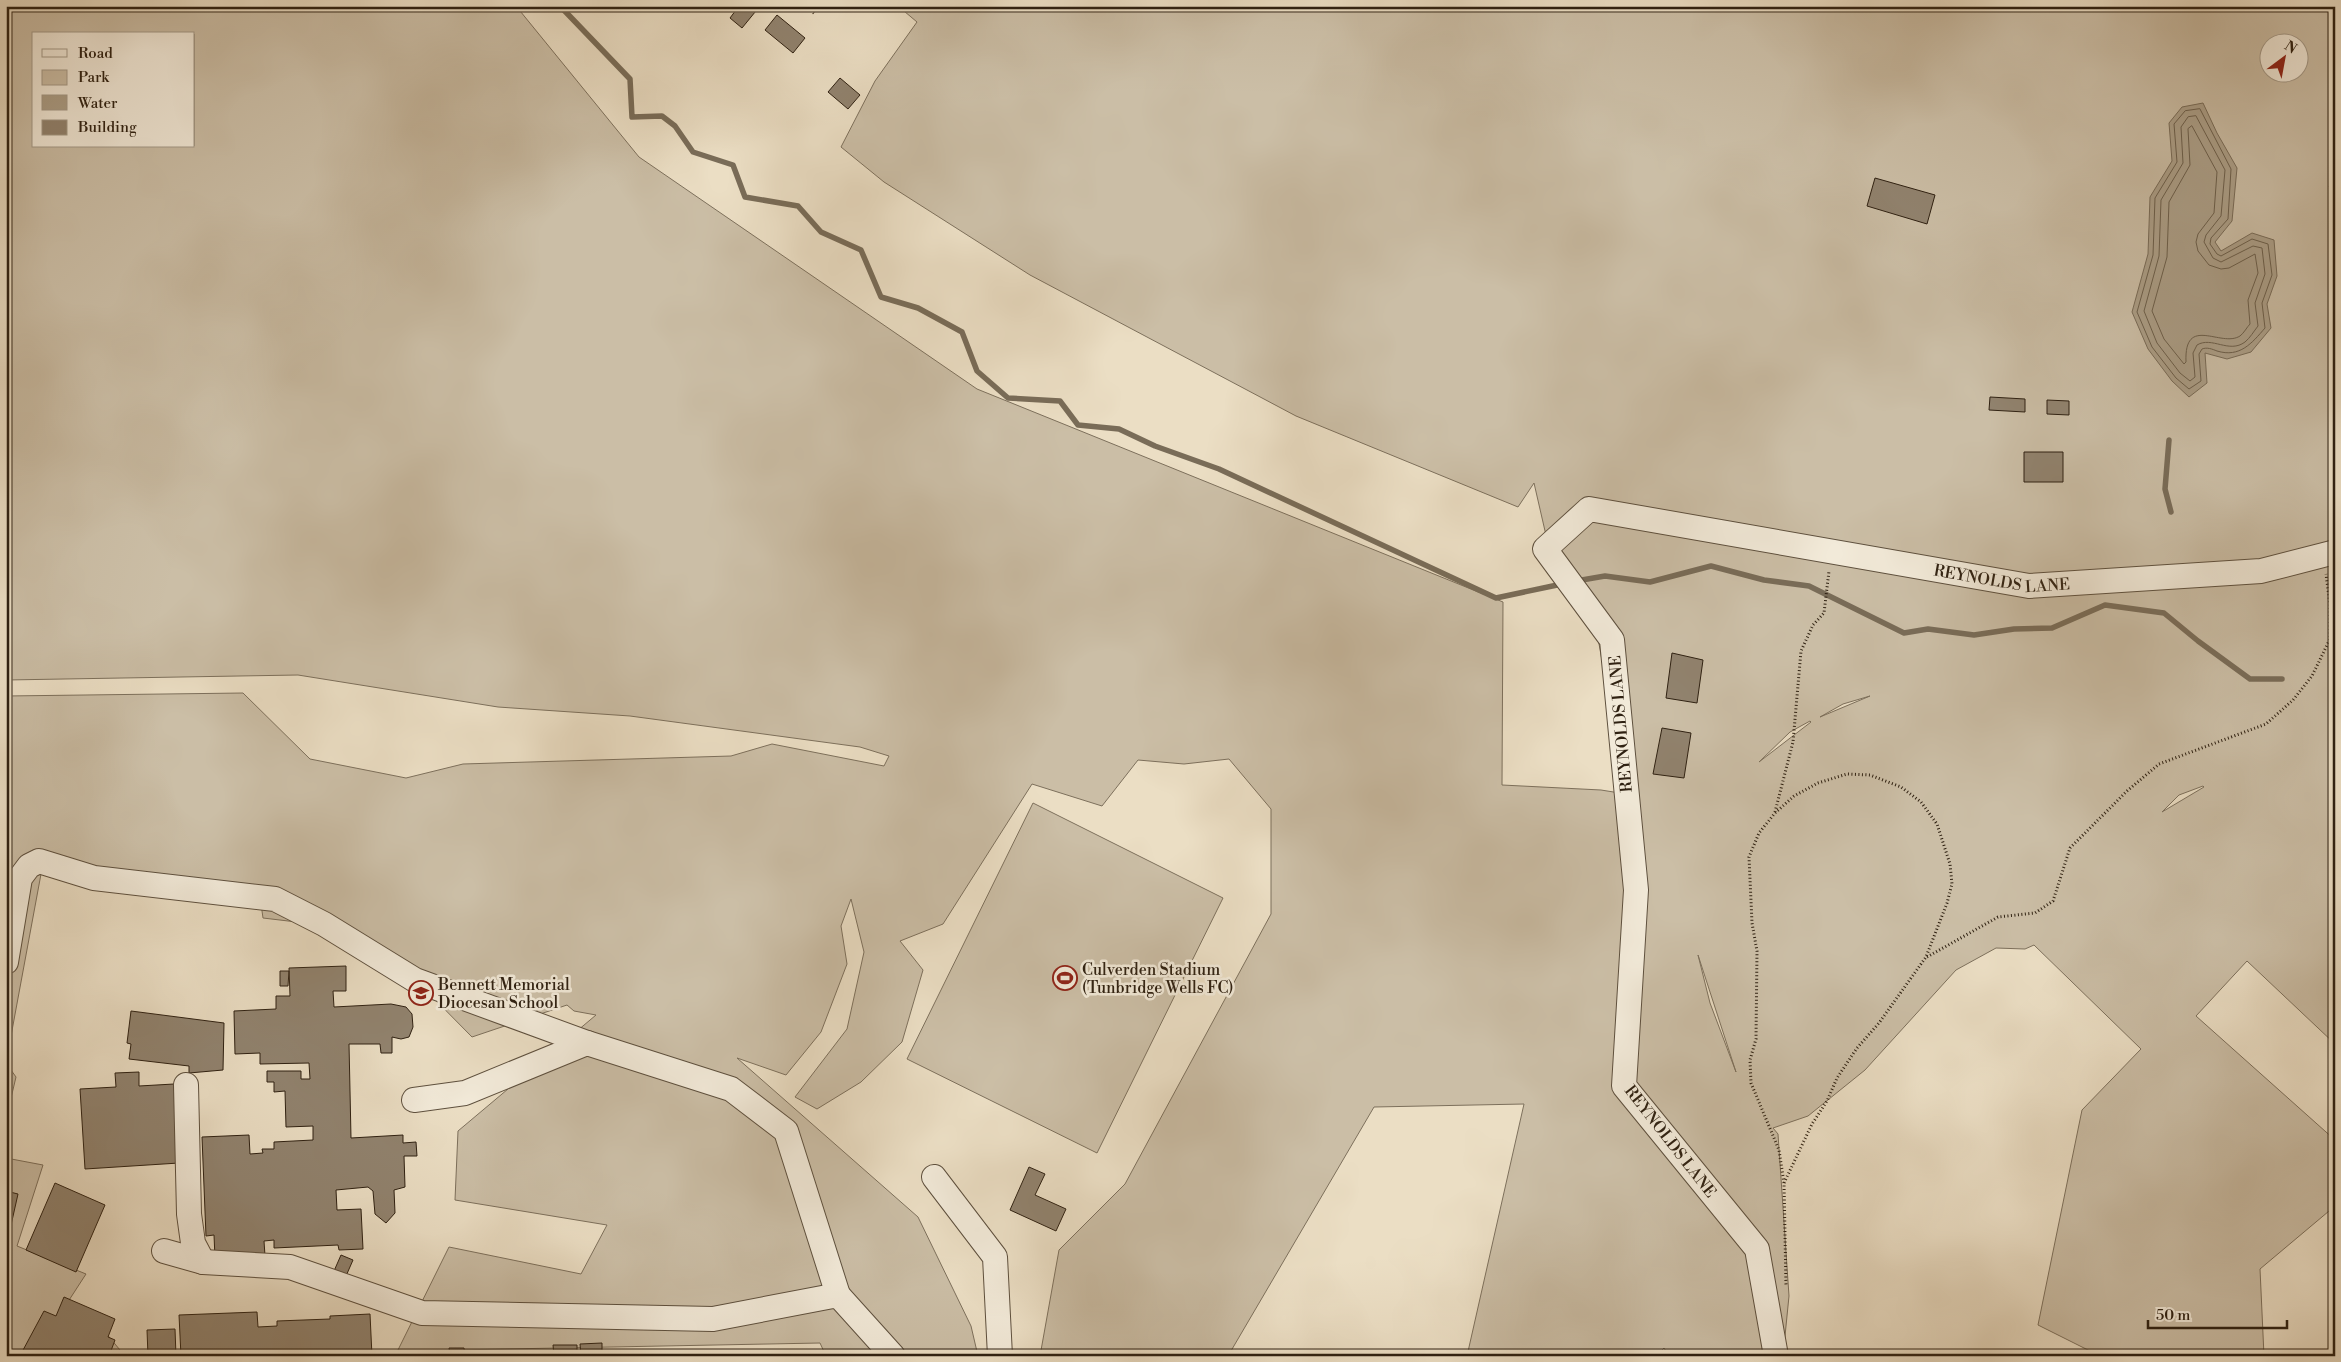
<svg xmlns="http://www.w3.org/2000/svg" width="2341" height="1362" viewBox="0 0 2341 1362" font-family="'Libre Bodoni',serif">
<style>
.green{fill:#cbbea6;stroke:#7d705c;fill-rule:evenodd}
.water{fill:#ab9e87;stroke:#796c58}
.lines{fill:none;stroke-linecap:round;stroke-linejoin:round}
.shore{stroke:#6d604c;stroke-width:1}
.stream{stroke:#796c58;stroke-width:5.5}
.building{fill:#91836f;stroke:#2f2112}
.minor-casing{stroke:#5e503e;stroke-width:26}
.path{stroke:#2f2112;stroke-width:3;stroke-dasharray:1 2.5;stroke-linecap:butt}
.minor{stroke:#f2ead9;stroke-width:24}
.labels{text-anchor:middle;stroke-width:5;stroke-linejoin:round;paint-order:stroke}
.street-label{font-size:16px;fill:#2f2112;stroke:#f2ead9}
.poi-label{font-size:16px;fill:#2f2112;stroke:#f2ead9;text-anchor:start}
</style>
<rect width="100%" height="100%" fill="#ebdec4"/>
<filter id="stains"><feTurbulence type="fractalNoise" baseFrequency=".004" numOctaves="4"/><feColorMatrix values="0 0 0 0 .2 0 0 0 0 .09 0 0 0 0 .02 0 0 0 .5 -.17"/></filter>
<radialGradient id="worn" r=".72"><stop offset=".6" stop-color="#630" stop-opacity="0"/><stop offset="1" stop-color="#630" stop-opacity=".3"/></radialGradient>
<path class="green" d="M 6,6 L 516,6 L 639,157 L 977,389 L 1503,602 L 1502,785 L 1601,790 L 1626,794 L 1594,616 L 1551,557 L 1534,483 L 1518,507 L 1296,416 L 1030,275 L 884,182 L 841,147 L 875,81 L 917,22 L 898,6 L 2335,6 L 2335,183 L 2329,186 L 2335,202 L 2335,1044 L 2247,961 L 2196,1016 L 2335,1140 L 2335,1206 L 2260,1269 L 2264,1356 L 2100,1356 L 2038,1325 L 2082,1110 L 2141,1049 L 2034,945 L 2025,949 L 1996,948 L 1956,970 L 1865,1070 L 1808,1116 L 1773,1128 L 1778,1134 L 1789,1296 L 1783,1356 L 1669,1356 L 1664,1348 L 1656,1356 L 1467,1356 L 1524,1104 L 1374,1107 L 1228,1356 L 1040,1356 L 1059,1250 L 1125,1184 L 1271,914 L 1271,809 L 1229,759 L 1184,764 L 1138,760 L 1102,806 L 1032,784 L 943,924 L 900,941 L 923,970 L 902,1042 L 861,1082 L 817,1109 L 795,1097 L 847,1029 L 864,952 L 851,899 L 841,926 L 847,964 L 821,1032 L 786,1075 L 737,1058 L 918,1217 L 971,1326 L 978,1356 L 826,1356 L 820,1343 L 454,1350 L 454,1356 L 395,1356 L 449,1247 L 581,1274 L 607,1225 L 455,1200 L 458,1131 L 596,1015 L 574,1011 L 567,1005 L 472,1037 L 404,968 L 305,923 L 263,918 L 260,897 L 41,874 L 6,1063 L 16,1077 L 6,1119 L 6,696 L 243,693 L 310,759 L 406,778 L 463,764 L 731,756 L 772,744 L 884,766 L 889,756 L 860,747 L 630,716 L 498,707 L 298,675 L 6,680 ZM 34,34 L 194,34 L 194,146 L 34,146 ZM 2268,42 L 2298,42 L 2298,72 L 2268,72 ZM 1870,696 L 1820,717 L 1843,704 ZM 1810,721 L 1811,722 L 1759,762 L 1790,732 ZM 2203,786 L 2204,787 L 2162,812 L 2179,795 ZM 1698,955 L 1736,1072 L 1710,1003 Z
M 1033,803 L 1223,898 L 1097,1153 L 907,1059 Z
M 6,1158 L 43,1165 L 17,1246 L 86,1274 L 62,1311 L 105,1332 L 125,1356 L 6,1356 Z"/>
<path class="water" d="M 2203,103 L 2217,133 L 2237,168 L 2232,221 L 2215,242 L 2221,251 L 2252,233 L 2274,240 L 2277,276 L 2267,304 L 2271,328 L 2251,352 L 2227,359 L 2205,353 L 2207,383 L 2189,397 L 2172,381 L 2148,349 L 2132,312 L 2148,254 L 2150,197 L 2172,161 L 2169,123 L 2182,107 Z"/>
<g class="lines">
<path class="shore" d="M 2200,109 L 2231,169 L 2228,219 L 2211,238 L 2210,244 L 2217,254 L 2221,256 L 2252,239 L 2268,244 L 2272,275 L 2262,303 L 2265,328 C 2252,343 2240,358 2217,351 C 2212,349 2207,347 2202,349 L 2199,354 L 2201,381 L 2189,389 L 2176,378 L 2152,347 L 2137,312 L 2153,255 L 2155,198 L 2177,162 L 2174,124 L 2185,111 Z
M 2196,116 L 2225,170 L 2221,216 L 2206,235 L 2204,242 L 2213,258 L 2221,262 L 2253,246 L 2262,248 L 2265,274 L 2255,303 L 2258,326 C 2254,331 2250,338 2245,342 C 2229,354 2212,336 2197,345 L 2193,353 L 2195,377 L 2190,381 L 2180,373 L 2157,343 L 2144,311 L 2159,256 L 2161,200 L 2183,163 L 2181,127 L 2188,117 Z
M 2192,126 L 2217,172 L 2214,213 L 2198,234 L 2196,242 L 2198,251 L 2209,265 L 2221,269 L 2229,268 L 2255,254 L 2258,273 L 2248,300 L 2250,324 C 2247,327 2244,333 2240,336 C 2221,348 2184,314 2186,362 L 2184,364 L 2164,339 L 2152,311 L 2167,257 L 2169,202 L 2190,165 L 2188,129 Z"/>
<path class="stream" d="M 560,6 L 630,79 L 632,117 L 662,116 L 675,126 L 693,152 L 733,165 L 745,197 L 798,206 L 821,232 L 861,250 L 881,297 L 918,308 L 962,332 L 977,371 L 1008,398 L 1060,401 L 1078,425 L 1119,429 L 1155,446 L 1219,469 L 1496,598 L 1562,584
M 2169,440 L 2165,489 L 2171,512
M 1576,581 L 1605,576 L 1650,582 L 1711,566 L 1764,580 L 1809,586 L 1904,633 L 1928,629 L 1974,635 L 2014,629 L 2052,628 L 2105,605 L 2164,613 L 2198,641 L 2250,679 L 2282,679"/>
</g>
<path class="building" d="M 739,6 L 760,6 L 742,28 L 730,18 Z
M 777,15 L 805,38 L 793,53 L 765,30 Z
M 840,78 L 860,95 L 848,109 L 828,92 Z
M 1875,178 L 1935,195 L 1927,224 L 1867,206 Z
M 1990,397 L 2025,399 L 2025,412 L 1989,410 Z
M 2047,400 L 2069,401 L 2069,415 L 2047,414 Z
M 2024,452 L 2063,452 L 2063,482 L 2024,482 Z
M 1672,653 L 1703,660 L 1697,703 L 1666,698 Z
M 1662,728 L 1691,733 L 1684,778 L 1653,774 Z
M 346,966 L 346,991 L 333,991 L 334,1007 L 391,1004 L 406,1007 L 412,1014 L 413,1027 L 409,1037 L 401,1039 L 392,1037 L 392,1053 L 381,1053 L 380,1044 L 349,1044 L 351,1138 L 403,1135 L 403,1143 L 416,1142 L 417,1156 L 404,1156 L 405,1187 L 394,1190 L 395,1213 L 386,1223 L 375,1214 L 373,1191 L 368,1187 L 336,1190 L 337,1210 L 361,1209 L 363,1249 L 339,1250 L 338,1245 L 274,1248 L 274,1240 L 264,1241 L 265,1256 L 215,1258 L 214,1235 L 206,1236 L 202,1137 L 249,1135 L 250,1154 L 263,1153 L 262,1149 L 274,1149 L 274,1142 L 313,1140 L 313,1126 L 286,1127 L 285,1091 L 274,1092 L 274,1082 L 267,1082 L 267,1071 L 301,1071 L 301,1079 L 310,1079 L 309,1063 L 260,1064 L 260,1053 L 235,1054 L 234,1011 L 276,1009 L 276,996 L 290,996 L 289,968 Z
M 280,971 L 289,971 L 288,986 L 280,986 Z
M 131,1011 L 224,1023 L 223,1070 L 189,1073 L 189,1066 L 129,1059 L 131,1044 L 127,1043 Z
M 139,1072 L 139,1086 L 174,1084 L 179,1163 L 85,1169 L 80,1089 L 116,1087 L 115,1073 Z
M 1029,1167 L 1045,1174 L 1035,1195 L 1066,1209 L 1056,1231 L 1010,1210 Z
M 55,1183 L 105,1205 L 76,1272 L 26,1250 Z
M 6,1191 L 18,1194 L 7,1243 L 6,1243 Z
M 341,1255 L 353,1260 L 346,1276 L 334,1271 Z
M 64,1297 L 115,1319 L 108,1337 L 115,1340 L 109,1356 L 30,1356 L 22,1352 L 44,1311 L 56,1316 Z
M 257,1312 L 258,1327 L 277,1326 L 277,1321 L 330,1319 L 330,1316 L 370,1314 L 372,1356 L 181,1356 L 179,1315 Z
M 175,1329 L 176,1356 L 148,1356 L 147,1330 Z
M 602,1343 L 602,1351 L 630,1351 L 630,1356 L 581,1356 L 580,1344 Z
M 553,1345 L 577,1345 L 577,1356 L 554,1356 Z
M 449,1348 L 464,1348 L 465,1356 L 450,1356 Z
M 705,1353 L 718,1353 L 718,1356 L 705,1356 Z"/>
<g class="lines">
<defs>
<g id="minor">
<path d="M 6,962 L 20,878 L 29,866 L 39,861 L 94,878 L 275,899 L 324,924 L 415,980 L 587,1043"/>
<path d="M 186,1085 L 189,1214 L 193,1243 L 203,1262"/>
<path d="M 414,1100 L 465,1093 L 587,1043 L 731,1089 L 786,1131 L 838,1295"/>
<path d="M 934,1177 L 995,1257 L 1000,1356"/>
<path d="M 164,1251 L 203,1262 L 290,1267 L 422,1313 L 713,1319 L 838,1295 L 893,1356"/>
<path id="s1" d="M 1776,1356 L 1757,1249 L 1624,1086 L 1636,890 L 1612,640 L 1545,549 L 1589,509 L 2029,586 L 2261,571 L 2335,552"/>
</g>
</defs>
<use href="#minor" class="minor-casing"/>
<path class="path" d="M 805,6 L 815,14
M 1775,812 L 1793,742 L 1801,651 L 1813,625 L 1824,613 L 1829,571
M 1927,957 L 1998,917 L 2035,913 L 2053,901 L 2070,848 L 2127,791 L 2159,764 L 2266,724 L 2293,700 L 2312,676 L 2330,639 L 2330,605 L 2326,574
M 1784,1183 L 1812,1124 L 1827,1101 L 1837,1078 L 1857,1048 L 1879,1023 L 1926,957 L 1947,903 L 1952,884 L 1950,864 L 1937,824 L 1921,802 L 1901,787 L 1870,775 L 1847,774 L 1818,783 L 1794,796 L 1775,813 L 1759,833 L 1749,857 L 1752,923 L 1757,951 L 1756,1039 L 1750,1060 L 1751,1083 L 1779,1150 L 1784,1183 L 1786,1285"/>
<use href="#minor" class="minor"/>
</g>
<defs>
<symbol id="stadium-ring" viewBox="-11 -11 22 22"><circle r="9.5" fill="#f2ead9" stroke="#8f2418" stroke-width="1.5"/><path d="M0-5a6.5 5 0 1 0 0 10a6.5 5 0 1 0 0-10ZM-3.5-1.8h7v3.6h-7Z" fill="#8f2418"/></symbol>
<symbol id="school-ring" viewBox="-11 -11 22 22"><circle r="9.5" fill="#f2ead9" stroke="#8f2418" stroke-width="1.5"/><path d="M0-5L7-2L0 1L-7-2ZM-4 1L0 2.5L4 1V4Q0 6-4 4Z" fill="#8f2418"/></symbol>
</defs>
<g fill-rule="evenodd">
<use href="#stadium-ring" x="1051" y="964" width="28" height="28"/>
<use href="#school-ring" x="407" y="979" width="28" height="28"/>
</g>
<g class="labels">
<g class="street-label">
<text dy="6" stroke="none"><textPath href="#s1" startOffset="1358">REYNOLDS LANE</textPath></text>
<text transform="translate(1620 724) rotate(-95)" y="6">REYNOLDS LANE</text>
<text transform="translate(1671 1141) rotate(52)" y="6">REYNOLDS LANE</text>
</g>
<g class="poi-label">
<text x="1082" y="975">Culverden Stadium<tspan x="1082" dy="18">(Tunbridge Wells FC)</tspan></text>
<text x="438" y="990">Bennett Memorial<tspan x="438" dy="18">Diocesan School</tspan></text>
</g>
</g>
<rect width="2341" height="1362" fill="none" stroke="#ebdec4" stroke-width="25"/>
<rect x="8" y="8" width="2326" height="1347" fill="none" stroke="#2f2112" stroke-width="2.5"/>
<rect x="12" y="12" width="2316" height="1337" fill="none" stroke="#2f2112"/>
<rect x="32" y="32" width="162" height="115" fill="#f2ead9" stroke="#a49a89"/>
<rect x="42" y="49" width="25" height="8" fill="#f2ead9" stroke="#a49a89"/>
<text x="78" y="58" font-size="15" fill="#2f2112">Road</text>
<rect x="42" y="70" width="25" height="15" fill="#cbbea6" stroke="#a49a89"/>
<text x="78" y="82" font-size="15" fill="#2f2112">Park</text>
<rect x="42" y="95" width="25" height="15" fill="#ab9e87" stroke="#a49a89"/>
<text x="78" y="108" font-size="15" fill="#2f2112">Water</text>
<rect x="42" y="120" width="25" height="15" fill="#91836f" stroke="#a49a89"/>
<text x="78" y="132" font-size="15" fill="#2f2112">Building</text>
<g transform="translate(2284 58) rotate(32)"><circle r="24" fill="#f2ead9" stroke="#a49a89"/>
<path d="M0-4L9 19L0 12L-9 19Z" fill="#8f2418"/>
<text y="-8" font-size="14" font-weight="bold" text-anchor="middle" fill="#2f2112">N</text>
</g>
<path d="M2148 1320v8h139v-8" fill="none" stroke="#2f2112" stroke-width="2.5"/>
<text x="2156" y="1320" font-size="15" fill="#2f2112" stroke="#f2ead9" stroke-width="4" paint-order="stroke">50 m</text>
<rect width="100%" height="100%" filter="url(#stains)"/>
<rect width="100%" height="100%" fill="url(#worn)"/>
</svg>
